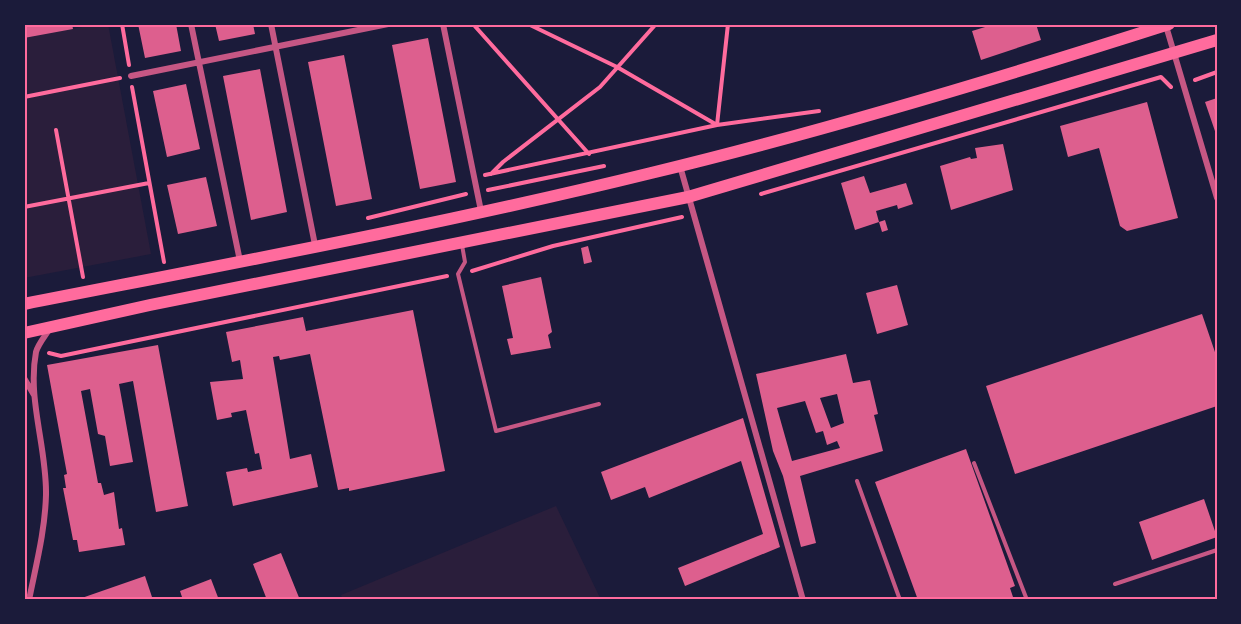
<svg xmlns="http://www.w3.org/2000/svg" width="1241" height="624" viewBox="0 0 1241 624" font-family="'Work Sans',sans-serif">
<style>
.green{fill:#2a1e3b}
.building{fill:#dd5f8e;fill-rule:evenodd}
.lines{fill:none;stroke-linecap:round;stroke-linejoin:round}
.path{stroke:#ff6b9d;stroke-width:4}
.service{stroke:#c65784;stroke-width:4}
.minor{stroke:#c65784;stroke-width:6}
.secondary{stroke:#ff6b9d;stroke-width:12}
.neatline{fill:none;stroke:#ff6b9d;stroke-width:2}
</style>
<rect width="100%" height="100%" fill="#1b1b3a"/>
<path class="green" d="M 98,24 L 108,24 L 151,254 L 24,278 L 24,38 Z
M 556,506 L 601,600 L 343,600 L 341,595 Z"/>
<path class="building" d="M 24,24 L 72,24 L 73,29 L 24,38 Z
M 138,24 L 176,24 L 181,51 L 145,58 Z
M 215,24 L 253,24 L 255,34 L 219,41 Z
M 995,24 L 1036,24 L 1041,40 L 981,60 L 972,31 Z
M 428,38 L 456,182 L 420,189 L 392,45 Z
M 344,55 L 372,199 L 336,206 L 308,62 Z
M 260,69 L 287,212 L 251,220 L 223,76 Z
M 186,84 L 200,149 L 167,157 L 153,91 Z
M 1217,98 L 1217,137 L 1205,102 Z
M 1147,102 L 1178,218 L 1127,231 L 1120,226 L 1099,148 L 1068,157 L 1060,126 Z
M 1003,144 L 1013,190 L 951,210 L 940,166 L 970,157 L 971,159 L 977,158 L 975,148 Z
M 864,176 L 870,193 L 906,183 L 913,204 L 898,209 L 897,205 L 876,211 L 879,222 L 855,230 L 841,183 Z
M 206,177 L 217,226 L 178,234 L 167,185 Z
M 885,220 L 888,230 L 882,232 L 879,222 Z
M 588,246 L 592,262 L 584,264 L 581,248 Z
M 541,277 L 552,332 L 548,335 L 551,348 L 511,355 L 507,339 L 513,338 L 502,286 Z
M 897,285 L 908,325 L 877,334 L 866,293 Z
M 413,310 L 445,471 L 349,491 L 349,488 L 338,490 L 310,354 L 280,360 L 279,356 L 273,357 L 290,459 L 311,454 L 318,487 L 233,506 L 226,472 L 247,468 L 248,472 L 262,469 L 259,453 L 255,454 L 246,410 L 231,413 L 232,417 L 217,420 L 210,382 L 243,379 L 240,360 L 232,362 L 226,332 L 303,317 L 306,331 Z
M 1202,314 L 1217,358 L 1217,406 L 1015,474 L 986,386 Z
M 158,345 L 188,506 L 156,512 L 133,381 L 119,384 L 133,462 L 110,466 L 105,436 L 98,434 L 90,389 L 81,391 L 98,483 L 101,483 L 104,495 L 114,492 L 119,529 L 122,528 L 125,545 L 79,552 L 77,540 L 73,540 L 63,488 L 66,488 L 64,475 L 67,474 L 47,365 Z
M 846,354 L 853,383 L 870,380 L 878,414 L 874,415 L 883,451 L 800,476 L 816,543 L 801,547 L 783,476 L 773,451 L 756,374 ZM 837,394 L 844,423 L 831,428 L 820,398 ZM 805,401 L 816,433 L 823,431 L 827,445 L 837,441 L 840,448 L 792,461 L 777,408 Z
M 743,418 L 780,547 L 685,586 L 678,568 L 763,534 L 741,461 L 649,498 L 645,487 L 611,500 L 601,472 Z
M 966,449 L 1015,586 L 1010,588 L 1014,600 L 918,600 L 875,482 Z
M 1204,499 L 1217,537 L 1152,560 L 1139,522 Z
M 281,553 L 300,600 L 267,600 L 253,564 Z
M 145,576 L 153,600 L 76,600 Z
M 211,579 L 219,600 L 183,600 L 180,591 Z"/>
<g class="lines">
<path class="path" d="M 122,24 L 129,65
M 473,24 L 589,154
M 528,24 L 617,67 L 717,125
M 1195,80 L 1217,72
M 132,87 L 164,262
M 24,97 L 120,78
M 717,125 L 728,24
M 56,130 L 83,277
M 491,174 L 503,162 L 600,87 L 656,24
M 485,175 L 717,125 L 819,111
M 488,190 L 604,166
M 761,194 L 1161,77 L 1171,87
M 24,207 L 149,183
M 368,218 L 466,194
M 472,271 L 553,246 L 682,217
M 49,353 L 61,356 L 447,276"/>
<path class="service" d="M 462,245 L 465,262 L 458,274 L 496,431 L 599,404
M 974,463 L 1027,600
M 857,481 L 900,600
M 1115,584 L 1217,550"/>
<path class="minor" d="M 191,24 L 240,261
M 271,24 L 315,245
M 443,24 L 481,211
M 1166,26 L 1217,198
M 131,76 L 388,24
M 680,166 L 803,600
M 24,378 L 34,395
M 29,600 C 36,565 45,531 46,495 C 47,448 27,399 36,352 C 38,344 46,335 50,328"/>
<path class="secondary" d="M 24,304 C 233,263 444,224 651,173 C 825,131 997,79 1169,24
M 24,333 L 150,305 L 688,197 L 1217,40"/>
</g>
<rect width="1241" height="624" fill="none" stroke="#1b1b3a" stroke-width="51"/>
<rect x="26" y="26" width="1190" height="572" class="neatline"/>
</svg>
